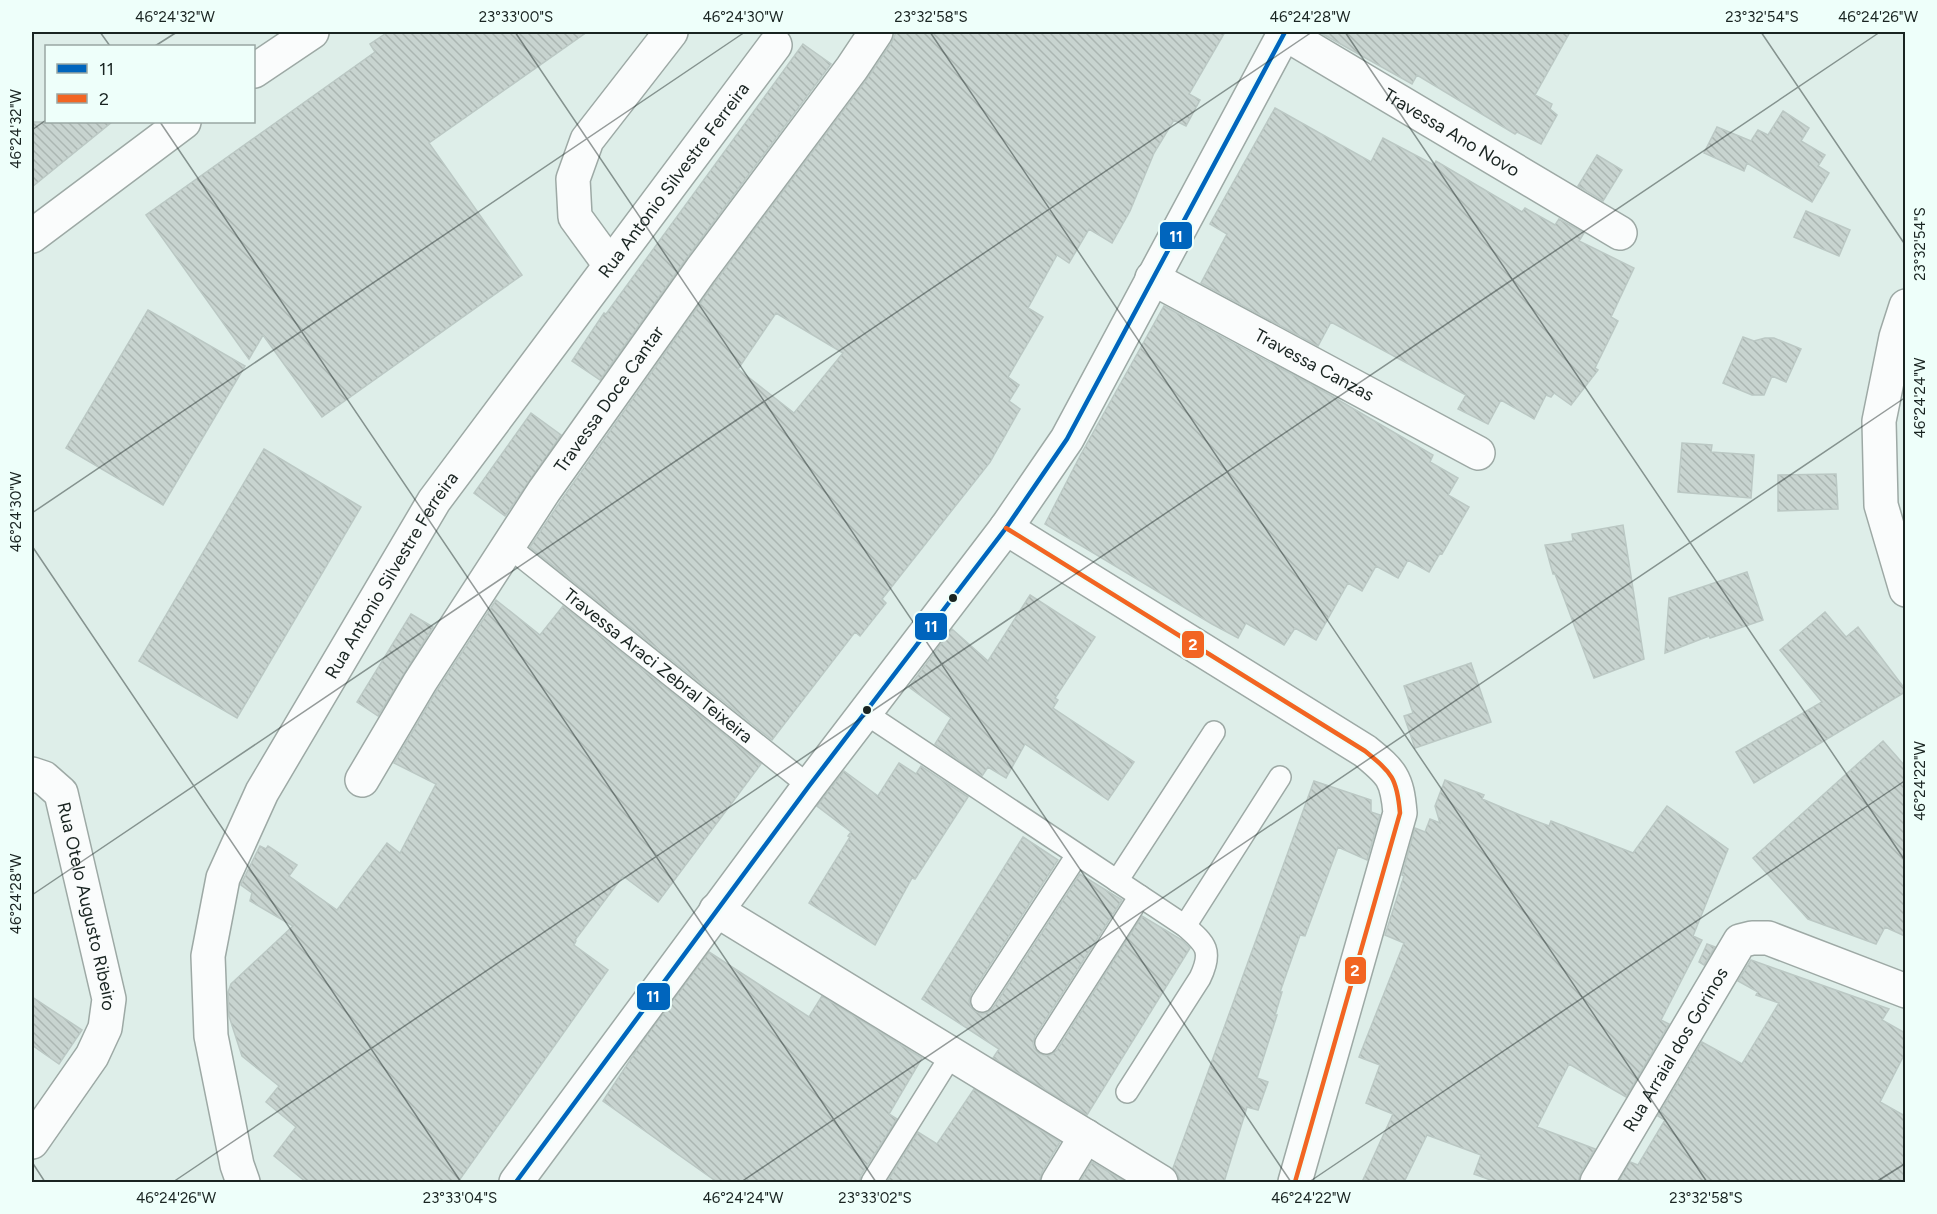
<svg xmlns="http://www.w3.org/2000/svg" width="1937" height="1214" viewBox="0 0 1937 1214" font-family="Figtree,sans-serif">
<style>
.building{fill:url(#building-back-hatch);stroke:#bbc8c4;stroke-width:1.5;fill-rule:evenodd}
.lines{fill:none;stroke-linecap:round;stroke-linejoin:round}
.service-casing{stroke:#9da9a5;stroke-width:24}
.minor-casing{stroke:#9da9a5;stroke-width:36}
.tertiary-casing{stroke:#9da9a5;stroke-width:36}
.service{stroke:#fafcfc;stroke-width:21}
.minor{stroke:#fafcfc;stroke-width:33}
.tertiary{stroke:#fafcfc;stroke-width:33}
.bus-1-casing{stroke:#eefffa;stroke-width:9}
.bus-2-casing{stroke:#eefffa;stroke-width:9}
.bus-1{stroke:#0065bd;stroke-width:4.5}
.bus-2{stroke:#f26522;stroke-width:4.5}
.ticks{fill:none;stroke:#192421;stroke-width:1.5;stroke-opacity:0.45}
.bus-dot{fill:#192421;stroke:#eefffa;stroke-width:2}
.labels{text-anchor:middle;stroke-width:4.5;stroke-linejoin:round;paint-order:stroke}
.street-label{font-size:18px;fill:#192421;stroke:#eefffa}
.line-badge{stroke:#eefffa;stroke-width:2}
.badge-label{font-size:16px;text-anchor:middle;font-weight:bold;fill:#fff}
.neatline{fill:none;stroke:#192421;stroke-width:2}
.ticks-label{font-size:15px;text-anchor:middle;fill:#192421}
</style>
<defs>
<pattern id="building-back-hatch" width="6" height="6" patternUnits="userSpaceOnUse" patternTransform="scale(1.5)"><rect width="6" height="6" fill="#c8d4d0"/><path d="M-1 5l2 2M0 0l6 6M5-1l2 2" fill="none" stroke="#abb6b2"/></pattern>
</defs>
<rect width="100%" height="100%" fill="#deeee9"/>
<path class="building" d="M 388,32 L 587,32 L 429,143 L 522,275 L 322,417 L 263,335 L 249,359 L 146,215 L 375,52 L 370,44 Z
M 896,32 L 1225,32 L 1189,94 L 1200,100 L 1186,126 L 1174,120 L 1154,153 L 1130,211 L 1112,243 L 1089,229 L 1069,263 L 1057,255 L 1028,308 L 1043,317 L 1008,377 L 1019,385 L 1009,401 L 1020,409 L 990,462 L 882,599 L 886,603 L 860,636 L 855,632 L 772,740 L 530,547 L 560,502 L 716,281 L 867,79 L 892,42 ZM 776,313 L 843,353 L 794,413 L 738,369 Z
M 1319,32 L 1570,32 L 1535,95 L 1552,104 L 1550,109 L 1557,115 L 1541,144 L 1517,132 L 1515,134 L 1417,75 L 1412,84 Z
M 803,44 L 831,64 L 686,259 L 600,380 L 572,361 L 604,313 L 606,314 Z
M 1275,108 L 1371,162 L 1383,138 L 1434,165 L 1436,161 L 1522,212 L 1525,208 L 1555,225 L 1559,219 L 1584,233 L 1579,241 L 1634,268 L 1611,317 L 1618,321 L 1595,368 L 1598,370 L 1571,405 L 1554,393 L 1551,397 L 1546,395 L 1534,419 L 1501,400 L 1488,424 L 1458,409 L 1466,395 L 1331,322 L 1318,346 L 1201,283 L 1227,234 L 1210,224 Z
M 1783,111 L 1809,128 L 1801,141 L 1825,155 L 1818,166 L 1829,173 L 1812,202 L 1747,163 L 1744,171 L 1704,153 L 1717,127 L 1751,141 L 1758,130 L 1768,135 Z
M 32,122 L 112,122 L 32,187 Z
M 1597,155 L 1622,170 L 1603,201 L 1578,186 Z
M 1806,211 L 1850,230 L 1839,256 L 1794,237 Z
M 1164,306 L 1323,391 L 1433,455 L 1430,462 L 1458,478 L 1448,495 L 1469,507 L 1442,554 L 1440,553 L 1429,572 L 1408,560 L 1398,578 L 1376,566 L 1362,591 L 1348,583 L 1316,640 L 1295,628 L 1284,645 L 1246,623 L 1238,638 L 1212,624 L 1045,524 L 1080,456 Z
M 148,310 L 245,366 L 163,505 L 66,448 Z
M 1743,337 L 1754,341 L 1765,338 L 1774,338 L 1801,349 L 1786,382 L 1772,376 L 1764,395 L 1752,395 L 1723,383 Z
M 531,413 L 561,435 L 505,516 L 474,493 Z
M 1682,443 L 1712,445 L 1711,452 L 1754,455 L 1751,498 L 1678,492 Z
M 264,449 L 361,507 L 237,718 L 139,661 Z
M 1836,474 L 1838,509 L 1778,511 L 1778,475 Z
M 1623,525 L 1644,659 L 1594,678 L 1555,574 L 1553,574 L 1545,545 L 1573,541 L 1572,534 Z
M 1747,572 L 1763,620 L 1710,638 L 1709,636 L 1665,653 L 1669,598 Z
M 1030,595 L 1095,637 L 1055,698 L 1058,700 L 1053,708 L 1134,762 L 1108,800 L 1025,744 L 1006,778 L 988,767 L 982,776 L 935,744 L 951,718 L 909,687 L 952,629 L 988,661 Z
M 496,600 L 540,635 L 563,606 L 761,764 L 658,902 L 623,876 L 575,940 L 576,941 L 574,945 L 608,970 L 458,1182 L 306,1182 L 274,1156 L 296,1127 L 266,1102 L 279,1086 L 242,1056 L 229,1016 L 228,992 L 231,984 L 293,926 L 250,901 L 252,893 L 241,885 L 241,884 L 260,846 L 266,849 L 268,846 L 297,865 L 289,876 L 337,910 L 387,843 L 400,853 L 436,784 L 394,763 L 436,692 Z
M 1825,612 L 1846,637 L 1858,627 L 1905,689 L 1905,692 L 1754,783 L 1736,752 L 1822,702 L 1780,650 Z
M 411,614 L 433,627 L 378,716 L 357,702 Z
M 1471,663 L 1491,722 L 1415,748 L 1404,716 L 1413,713 L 1404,686 Z
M 1883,741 L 1905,766 L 1905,936 L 1885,927 L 1876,944 L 1808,919 L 1753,858 Z
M 899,763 L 916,774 L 921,766 L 968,797 L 915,879 L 912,878 L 875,945 L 809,903 L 850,837 L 848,836 L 851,832 L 817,806 L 844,771 L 878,796 Z
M 1445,780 L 1484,795 L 1482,799 L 1520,815 L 1549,826 L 1551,821 L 1633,853 L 1667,806 L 1728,849 L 1693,936 L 1702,940 L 1661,1020 L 1669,1024 L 1626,1097 L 1569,1064 L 1537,1127 L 1595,1149 L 1581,1172 L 1578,1182 L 1496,1182 L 1474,1174 L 1481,1155 L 1427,1135 L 1404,1182 L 1362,1182 L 1393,1114 L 1366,1103 L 1380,1065 L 1359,1057 L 1404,943 L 1385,935 L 1404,876 L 1402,875 L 1415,828 L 1425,832 L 1430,819 L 1440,823 L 1435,806 Z
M 1314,781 L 1371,800 L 1371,812 L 1380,815 L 1367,860 L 1338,847 L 1305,936 L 1300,935 L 1280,992 L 1282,992 L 1275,1015 L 1277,1015 L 1257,1078 L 1268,1082 L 1258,1110 L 1247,1107 L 1224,1182 L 1180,1182 L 1178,1174 L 1173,1168 Z
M 1023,837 L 1058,860 L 971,994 L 969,1001 L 971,1007 L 975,1011 L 982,1014 L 988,1012 L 993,1008 L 1080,874 L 1122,900 L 1035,1036 L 1033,1043 L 1034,1048 L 1039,1053 L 1046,1056 L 1052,1054 L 1057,1050 L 1142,916 L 1182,940 L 1190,948 L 1087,1115 L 993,1058 L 999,1049 L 922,999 Z
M 1707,944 L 1715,947 L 1704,965 L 1699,962 Z
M 709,952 L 809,1017 L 822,996 L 922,1058 L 889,1114 L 897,1119 L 861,1175 L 859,1182 L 717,1182 L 603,1101 L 640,1045 Z
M 1751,960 L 1889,1009 L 1882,1020 L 1905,1033 L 1905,1053 L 1880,1102 L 1905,1116 L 1905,1182 L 1618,1182 L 1630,1162 L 1638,1165 L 1665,1120 L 1658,1116 L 1702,1042 L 1742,1064 L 1779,1003 L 1756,995 L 1758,992 L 1738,981 Z
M 32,997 L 82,1030 L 59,1064 L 32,1045 Z
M 974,1089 L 1060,1142 L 1042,1172 L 1039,1182 L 887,1182 L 918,1132 L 937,1144 Z
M 1092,1162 L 1126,1182 L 1080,1182 Z"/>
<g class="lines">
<defs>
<g id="service">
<path id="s1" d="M 508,546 L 809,786"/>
<path d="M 865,713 L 1185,926 C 1206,944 1213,951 1200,978 L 1127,1092"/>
<path d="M 1117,881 L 1214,732"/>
<path d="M 1185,926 L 1280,777"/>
<path d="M 982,1001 L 1077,855"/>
<path d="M 1046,1043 L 1140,896"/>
<path d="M 872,1182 L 952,1054"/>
</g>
<g id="minor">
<path id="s2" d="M 1284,33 L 1620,233"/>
<path d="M 254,71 L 312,32"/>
<path d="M 32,236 L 184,122"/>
<path d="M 610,265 L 575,217 L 573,179 L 587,140 L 671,32"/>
<path id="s3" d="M 1152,278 L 1478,453"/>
<path d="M 1906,306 L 1896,337 L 1879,421 L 1881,505 L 1906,590"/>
<path d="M 1006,528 L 1365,751 C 1392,773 1397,778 1400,813 L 1295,1182"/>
<path id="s4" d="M 32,774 L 44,778 L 61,793 L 109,999 L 105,1028 L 92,1056 L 32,1142"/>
<path id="s5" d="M 362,780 L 420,682 L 544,491 L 701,270 L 852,68 L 876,32"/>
<path d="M 716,910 L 1161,1182"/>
<path id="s6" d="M 243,1182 L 237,1165 L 211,1036 L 208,956 L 223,878 L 262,792 L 434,501 L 775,45"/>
<path d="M 1058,1182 L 1086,1136"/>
<path id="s7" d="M 1597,1182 L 1740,941 L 1752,938 L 1768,938 L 1906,991"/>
</g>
<path id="tertiary" d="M 516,1182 L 809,786 L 1006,528 L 1067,439 L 1285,32"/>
</defs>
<use href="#service" class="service-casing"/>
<use href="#minor" class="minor-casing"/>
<use href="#tertiary" class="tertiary-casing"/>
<use href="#service" class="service"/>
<use href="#minor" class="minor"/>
<use href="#tertiary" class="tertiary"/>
<defs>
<path id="bus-1" d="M 516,1182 L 809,786 L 1006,528 L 1067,439 L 1285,32"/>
<path id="bus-2" d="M 1006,528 L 1365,751 C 1392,773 1397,778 1400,813 L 1295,1182"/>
</defs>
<use href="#bus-1" class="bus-1-casing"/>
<use href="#bus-2" class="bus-2-casing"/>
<use href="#bus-1" class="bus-1"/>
<use href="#bus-2" class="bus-2"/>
</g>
<path class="ticks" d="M 100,32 L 110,46M 515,32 L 1291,1182M 930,32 L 1707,1182M 1345,32 L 1906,862M 1761,32 L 1906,246M 155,46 L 177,32M 160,122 L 876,1182M 32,130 L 46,120M 32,513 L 745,32M 32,546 L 461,1182M 32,895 L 1312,32M 32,1162 L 45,1182M 173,1182 L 1880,32M 741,1182 L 1906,397M 1309,1182 L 1906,780M 1876,1182 L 1906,1163"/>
<g class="bus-dot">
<circle cx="953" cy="598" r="5"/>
<circle cx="867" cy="710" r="5"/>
</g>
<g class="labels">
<g class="street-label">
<text dy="6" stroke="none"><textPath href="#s2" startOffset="195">Travessa Ano Novo</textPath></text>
<text dy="6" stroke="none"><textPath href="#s6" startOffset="1142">Rua Antonio Silvestre Ferreira</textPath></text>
<text dy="6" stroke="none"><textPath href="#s3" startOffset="184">Travessa Canzas</textPath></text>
<text dy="6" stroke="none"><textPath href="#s5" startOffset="454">Travessa Doce Cantar</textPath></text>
<text dy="6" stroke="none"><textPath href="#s6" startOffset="656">Rua Antonio Silvestre Ferreira</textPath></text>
<text dy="6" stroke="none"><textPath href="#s1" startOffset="192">Travessa Araci Zebral Teixeira</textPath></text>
<text dy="6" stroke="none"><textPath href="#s4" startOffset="152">Rua Otelo Augusto Ribeiro</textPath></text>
<text dy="6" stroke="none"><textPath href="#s7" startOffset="154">Rua Arraial dos Gorinos</textPath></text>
</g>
</g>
<g class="line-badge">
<rect x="1159" y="221" width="34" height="29" rx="6" fill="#0065bd"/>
<rect x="914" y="612" width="34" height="29" rx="6" fill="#0065bd"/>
<rect x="1181" y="630" width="24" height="29" rx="6" fill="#f26522"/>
<rect x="1344" y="956" width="23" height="29" rx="6" fill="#f26522"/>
<rect x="636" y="982" width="35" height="29" rx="6" fill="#0065bd"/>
</g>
<g class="badge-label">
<text x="1176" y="242">11</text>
<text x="931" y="632">11</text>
<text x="1193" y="650">2</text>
<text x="1355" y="976">2</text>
<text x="653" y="1002">11</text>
</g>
<rect width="1937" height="1214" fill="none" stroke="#eefffa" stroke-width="66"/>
<rect x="45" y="45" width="210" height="78" fill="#eefffa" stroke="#99a7a3" stroke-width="1.5"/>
<rect x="57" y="64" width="30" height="9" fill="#0065bd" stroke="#99a7a3" stroke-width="1.5"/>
<text x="99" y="75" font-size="18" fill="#192421">11</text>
<rect x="57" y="94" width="30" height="9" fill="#f26522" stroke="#99a7a3" stroke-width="1.5"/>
<text x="99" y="105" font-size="18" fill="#192421">2</text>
<rect x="33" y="33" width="1871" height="1148" class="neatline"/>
<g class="ticks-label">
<text x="175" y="22">46°24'32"W</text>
<text x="516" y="22">23°33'00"S</text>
<text x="743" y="22">46°24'30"W</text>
<text x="931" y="22">23°32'58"S</text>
<text x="1310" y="22">46°24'28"W</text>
<text x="1762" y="22">23°32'54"S</text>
<text x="1878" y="22">46°24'26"W</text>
<text transform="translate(16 129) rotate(-90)" y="5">46°24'32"W</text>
<text transform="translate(1920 244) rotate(-90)" y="5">23°32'54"S</text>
<text transform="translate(1920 398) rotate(-90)" y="5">46°24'24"W</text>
<text transform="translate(16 512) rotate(-90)" y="5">46°24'30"W</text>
<text transform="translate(1920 781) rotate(-90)" y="5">46°24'22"W</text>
<text transform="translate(16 894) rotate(-90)" y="5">46°24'28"W</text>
<text x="176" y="1203">46°24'26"W</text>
<text x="460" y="1203">23°33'04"S</text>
<text x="743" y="1203">46°24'24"W</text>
<text x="875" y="1203">23°33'02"S</text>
<text x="1311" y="1203">46°24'22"W</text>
<text x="1706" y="1203">23°32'58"S</text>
</g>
</svg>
